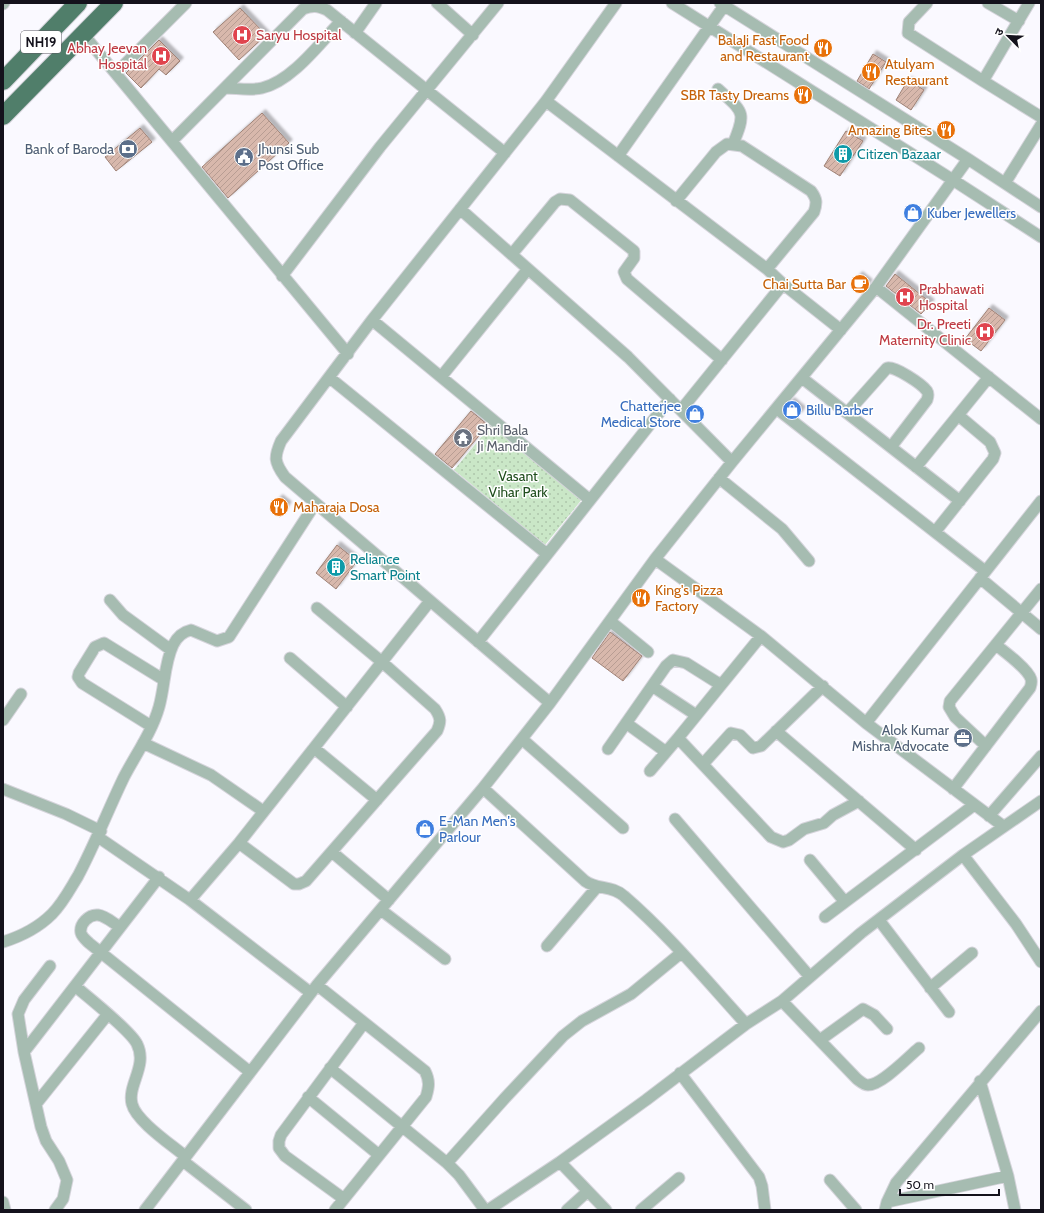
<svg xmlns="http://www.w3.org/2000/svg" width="1044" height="1213" viewBox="0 0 1044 1213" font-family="Cabin,'Noto Sans Devanagari',sans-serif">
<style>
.park{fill:url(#park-dots)}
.building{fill:url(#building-hatch);stroke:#9f8276;filter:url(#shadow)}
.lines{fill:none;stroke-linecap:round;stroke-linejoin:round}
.minor-casing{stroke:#d5d4db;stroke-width:13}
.trunk-casing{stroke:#d5d4db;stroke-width:20}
.minor{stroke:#a6bcb1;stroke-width:11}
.trunk{stroke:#507e6a;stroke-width:18}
.labels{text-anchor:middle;stroke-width:3;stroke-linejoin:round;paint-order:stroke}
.shield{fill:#fff;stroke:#5a5960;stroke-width:1}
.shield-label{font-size:13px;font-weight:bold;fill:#14121c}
.health-label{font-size:14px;fill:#be3a42;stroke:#fff;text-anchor:start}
.food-label{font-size:14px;fill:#c56008;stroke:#fff;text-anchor:end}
.service-label{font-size:14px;fill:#4e5e75;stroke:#fff;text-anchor:end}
.culture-label{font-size:14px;fill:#0d838f;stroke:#fff;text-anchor:start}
.shop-label{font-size:14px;fill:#366cbe;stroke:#fff;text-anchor:start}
.worship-label{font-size:14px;fill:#5b616d;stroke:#fff;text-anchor:start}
.park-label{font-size:14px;fill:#204e1d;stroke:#fff}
</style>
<defs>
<pattern id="park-dots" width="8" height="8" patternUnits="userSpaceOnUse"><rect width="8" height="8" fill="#cae7c7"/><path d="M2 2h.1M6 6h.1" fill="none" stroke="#adc5aa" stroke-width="1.8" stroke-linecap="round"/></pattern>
<pattern id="building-hatch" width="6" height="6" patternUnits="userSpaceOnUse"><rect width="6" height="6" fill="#d8b8ac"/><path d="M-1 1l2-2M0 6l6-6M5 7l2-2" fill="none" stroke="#b89d93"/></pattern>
<filter id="shadow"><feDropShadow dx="3.5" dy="-3.5" stdDeviation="1" flood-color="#0004"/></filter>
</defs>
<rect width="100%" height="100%" fill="#faf9ff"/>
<path class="park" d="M 492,424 L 583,498 L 545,545 L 454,470 Z"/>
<path class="building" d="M 240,8 L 266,35 L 239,60 L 213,32 Z
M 159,40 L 180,61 L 166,75 L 159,69 L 141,88 L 126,73 Z
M 873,54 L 886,62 L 869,89 L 857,81 Z
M 908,80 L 924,90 L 911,110 L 896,100 Z
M 262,113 L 289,143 L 228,198 L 202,167 Z
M 140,128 L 152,142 L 116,171 L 105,157 Z
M 846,131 L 863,141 L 840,176 L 824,166 Z
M 895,274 L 931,303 L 921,314 L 886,286 Z
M 859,275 L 869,283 L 861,293 L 851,285 Z
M 989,308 L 1005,320 L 981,351 L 965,339 Z
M 791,401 L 802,410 L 798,416 L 786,407 Z
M 471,411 L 488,425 L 452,468 L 435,454 Z
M 279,498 L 288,505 L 280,517 L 270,510 Z
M 337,545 L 357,561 L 336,589 L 316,573 Z
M 610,632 L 642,656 L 623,681 L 592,658 Z"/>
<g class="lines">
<defs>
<path id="minor" d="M 437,3 L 473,35
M 672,3 L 953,180 L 1041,237
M 720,3 L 968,159 L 1041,207
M 927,3 L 909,22 L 908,33 L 983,81
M 988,3 L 1019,21
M 1029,3 L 983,81 L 1041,117
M 3,4 L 4,3
M 355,33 L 376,3
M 83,34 L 348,354
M 116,73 L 186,3
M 225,88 C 236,88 251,91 262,88 C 292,81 320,43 341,21
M 718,89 C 743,112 747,111 733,144
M 546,101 L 767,269 L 783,284 L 841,330
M 172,141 L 303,9 C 313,5 318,6 327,10 L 505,153
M 618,156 L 726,3
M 1005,183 L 1041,125
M 676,201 L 716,152 L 727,144 L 742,146 L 811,191 C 817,199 817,203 814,212 L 767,269
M 460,209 L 628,357 L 732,462
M 512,254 L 555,202 L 560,199 L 570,200 L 634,251 L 634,258 L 624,272 L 627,279 L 722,360
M 282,276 L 380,147 L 498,3
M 876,287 L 1041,419
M 372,320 L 590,500
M 441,377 L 528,269
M 330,378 L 547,554
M 802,378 L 960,501
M 777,409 L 985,571
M 681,410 L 783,284
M 847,413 L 887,368 C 895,366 922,384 927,391 C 929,394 928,397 927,400 L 891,447
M 916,467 L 989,377
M 719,478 L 782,529 L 809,561
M 935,532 L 993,459 L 995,453 L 990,442 L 958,415
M 655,559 L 761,636 L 866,723 L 1003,826
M 980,578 L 1041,629
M 110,600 L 123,615 L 171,650
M 610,621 L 648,652
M 761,636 L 678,738 L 771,837 L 783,842 L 789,840 L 804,829 L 824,823 L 833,815 L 859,801
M 478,642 L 670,399
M 290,658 L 347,707
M 652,686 L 696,715
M 550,703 L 285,477 C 274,462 274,457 281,441 L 372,320 L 546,101 L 616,3
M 3,720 L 21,694
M 626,723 L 666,752
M 866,723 L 1041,501
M 151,726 L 82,683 L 78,677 L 79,673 L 95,647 L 104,643 L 164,680
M 776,731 L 916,850
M 522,739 L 623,828
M 143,743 L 211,775 L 263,811
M 986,746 L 955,717 L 949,707 L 950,701 L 1041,589
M 314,748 L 377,800
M 608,749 L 666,666 L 673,660 L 686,663 L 721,685
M 703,764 L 731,733 L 740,735 L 753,748 L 761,746 L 823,686
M 650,771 L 678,738
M 483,788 L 585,881 C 597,890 612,885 624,896 C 668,934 706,980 746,1024
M 3,789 L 66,814 L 101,831
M 953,789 L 1030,688 C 1031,685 1032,683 1031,679 C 1028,669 1005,652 996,645
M 989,816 L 1041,756
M 675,819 L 810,977
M 98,837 L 190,900 L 311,993
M 239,843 L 294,884 L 299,884 L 306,881 L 437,731 C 441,722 441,718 435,709 L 382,662 L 317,608
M 332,852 L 389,900
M 963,855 L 1016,924 L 1041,962
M 810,860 L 845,902
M 190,900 L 239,843 L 430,601
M 381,910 L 445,959
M 825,917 L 974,805
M 879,920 L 949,1012
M 120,927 C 113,923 106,916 98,915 C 89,914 79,924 81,933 C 82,937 86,940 89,943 L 250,1072
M 3,942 C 22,936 38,928 52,914 C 63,903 70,889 78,876 C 95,844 108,810 124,777 C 136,754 152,732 159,707 C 165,686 164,664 173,645 C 177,637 182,632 191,630 L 217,641 L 229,637 L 315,504
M 547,946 L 597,887
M 50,966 L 24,1000 L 18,1014 L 24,1052 L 41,1127 L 46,1141 L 59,1161 L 67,1180 L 63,1199 L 55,1210
M 317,985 L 425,1071 C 430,1081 429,1087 426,1097 L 335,1210
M 75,986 C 88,997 131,1031 137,1044 C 148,1066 127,1085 132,1104 C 136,1121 172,1145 186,1157
M 930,988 L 972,953
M 782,1001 L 857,1079 C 861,1082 864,1085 868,1085 C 882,1085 908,1057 919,1048
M 820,1040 L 863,1009 L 874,1015 L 887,1029
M 24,1052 L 159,877
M 330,1068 L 447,1163 L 459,1175 L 485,1210
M 680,1073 L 759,1177 L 762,1186 L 765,1210
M 980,1081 L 1008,1176 L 1015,1210
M 308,1097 L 379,1155
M 36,1104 L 108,1014
M 183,1161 L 246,1210
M 560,1162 L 606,1210
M 447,1163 L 505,1098 L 563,1036 L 582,1021 L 631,994 L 681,953
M 830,1180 L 856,1210
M 344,1199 L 285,1156 L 279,1148 L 279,1141 L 281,1135 L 364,1023
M 3,1202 L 5,1210
M 887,1202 L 1008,1176
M 145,1210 L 317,985 L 483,788 L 550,703 L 655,559 L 732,462 L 876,287 L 968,159
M 488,1210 L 560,1162 L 646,1100 L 746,1024 L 782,1001 L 861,933 L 963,855 L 1041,801
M 567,1210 L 587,1192
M 641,1210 L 679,1178
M 885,1210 L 887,1202 L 896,1183 L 1041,1011"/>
<path id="trunk" d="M 3,81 L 78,3
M 3,116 L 114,3"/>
</defs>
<use href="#minor" class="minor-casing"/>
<use href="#trunk" class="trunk-casing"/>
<use href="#minor" class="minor"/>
<use href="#trunk" class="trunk"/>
</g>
<defs>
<symbol id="hospital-disc" viewBox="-11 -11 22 22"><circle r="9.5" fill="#e0444e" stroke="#fff"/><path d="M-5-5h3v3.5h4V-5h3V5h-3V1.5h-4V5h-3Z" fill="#fff"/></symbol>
<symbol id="restaurant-disc" viewBox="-11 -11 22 22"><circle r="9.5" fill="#e8710a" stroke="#fff"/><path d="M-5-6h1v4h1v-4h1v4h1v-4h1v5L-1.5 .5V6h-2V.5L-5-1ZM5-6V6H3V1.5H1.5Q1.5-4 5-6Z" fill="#fff"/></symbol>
<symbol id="bank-disc" viewBox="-11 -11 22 22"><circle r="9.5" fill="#5c6f8a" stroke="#fff"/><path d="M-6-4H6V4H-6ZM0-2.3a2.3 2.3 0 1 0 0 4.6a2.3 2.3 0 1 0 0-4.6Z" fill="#fff"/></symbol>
<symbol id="building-disc" viewBox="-11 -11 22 22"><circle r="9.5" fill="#0f9aa8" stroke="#fff"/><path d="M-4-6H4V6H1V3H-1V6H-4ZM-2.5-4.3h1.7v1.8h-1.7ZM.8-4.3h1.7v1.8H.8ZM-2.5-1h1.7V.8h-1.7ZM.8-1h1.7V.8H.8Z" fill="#fff"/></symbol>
<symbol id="civic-disc" viewBox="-11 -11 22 22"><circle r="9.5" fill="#5c6f8a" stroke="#fff"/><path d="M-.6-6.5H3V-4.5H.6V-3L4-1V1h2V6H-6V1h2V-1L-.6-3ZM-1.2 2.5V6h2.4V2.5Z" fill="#fff"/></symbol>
<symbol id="shop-disc" viewBox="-11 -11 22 22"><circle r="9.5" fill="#3f7fe0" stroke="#fff"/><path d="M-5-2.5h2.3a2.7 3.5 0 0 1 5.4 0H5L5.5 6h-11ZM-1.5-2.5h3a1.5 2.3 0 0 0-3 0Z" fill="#fff"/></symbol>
<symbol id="cafe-disc" viewBox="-11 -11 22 22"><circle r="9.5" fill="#e8710a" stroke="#fff"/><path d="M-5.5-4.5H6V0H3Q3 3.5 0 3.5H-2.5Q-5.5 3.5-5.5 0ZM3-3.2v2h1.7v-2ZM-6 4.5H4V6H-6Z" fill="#fff"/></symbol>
<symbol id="temple-disc" viewBox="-11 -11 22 22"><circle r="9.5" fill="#6b7280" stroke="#fff"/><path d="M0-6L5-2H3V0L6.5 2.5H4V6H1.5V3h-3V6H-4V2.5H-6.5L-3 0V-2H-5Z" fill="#fff"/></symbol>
<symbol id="office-disc" viewBox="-11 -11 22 22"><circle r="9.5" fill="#5c6f8a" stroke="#fff"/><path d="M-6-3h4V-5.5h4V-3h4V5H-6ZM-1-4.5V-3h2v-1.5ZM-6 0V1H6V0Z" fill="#fff"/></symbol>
</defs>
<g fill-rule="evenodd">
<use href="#hospital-disc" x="231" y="24" width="22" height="22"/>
<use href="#restaurant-disc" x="812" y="37" width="22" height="22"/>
<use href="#hospital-disc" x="150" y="45" width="22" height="22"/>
<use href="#restaurant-disc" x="860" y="61" width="22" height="22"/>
<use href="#restaurant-disc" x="792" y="84" width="22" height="22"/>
<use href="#restaurant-disc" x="935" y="119" width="22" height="22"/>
<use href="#bank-disc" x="117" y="138" width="22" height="22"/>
<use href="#building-disc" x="832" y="143" width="22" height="22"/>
<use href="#civic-disc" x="233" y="146" width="22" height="22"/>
<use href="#shop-disc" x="902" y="202" width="22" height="22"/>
<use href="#cafe-disc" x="849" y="273" width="22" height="22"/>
<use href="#hospital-disc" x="894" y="286" width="22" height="22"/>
<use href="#hospital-disc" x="974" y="321" width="22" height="22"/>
<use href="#shop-disc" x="781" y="399" width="22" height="22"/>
<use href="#shop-disc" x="684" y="403" width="22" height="22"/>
<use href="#temple-disc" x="452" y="427" width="22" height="22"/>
<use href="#restaurant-disc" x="268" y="496" width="22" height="22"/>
<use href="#building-disc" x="325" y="556" width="22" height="22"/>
<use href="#restaurant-disc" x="630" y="587" width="22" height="22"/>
<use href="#office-disc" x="952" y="727" width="22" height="22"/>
<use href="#shop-disc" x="414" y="818" width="22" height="22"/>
</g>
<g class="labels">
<rect class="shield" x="21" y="31" width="40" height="22" rx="3"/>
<g class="shield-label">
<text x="41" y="47">NH19</text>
</g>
<g class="health-label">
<text x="256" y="40">Saryu Hospital</text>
<text x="147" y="53" text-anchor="end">Abhay Jeevan<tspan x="147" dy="16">Hospital</tspan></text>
<text x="919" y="294">Prabhawati<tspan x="919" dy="16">Hospital</tspan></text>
<text x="971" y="329" text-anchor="end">Dr. Preeti<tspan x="971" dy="16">Maternity Clinic</tspan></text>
</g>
<g class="food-label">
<text x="809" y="45">BalaJi Fast Food<tspan x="809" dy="16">and Restaurant</tspan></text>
<text x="885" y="69" text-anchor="start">Atulyam<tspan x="885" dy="16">Restaurant</tspan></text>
<text x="789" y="100">SBR Tasty Dreams</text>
<text x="932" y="135">Amazing Bites</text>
<text x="846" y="289">Chai Sutta Bar</text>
<text x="293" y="512" text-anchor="start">Maharaja Dosa</text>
<text x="655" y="595" text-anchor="start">King's Pizza<tspan x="655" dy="16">Factory</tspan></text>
</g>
<g class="service-label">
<text x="114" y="154">Bank of Baroda</text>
<text x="258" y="154" text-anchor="start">Jhunsi Sub<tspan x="258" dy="16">Post Office</tspan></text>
<text x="949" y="735">Alok Kumar<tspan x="949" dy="16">Mishra Advocate</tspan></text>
</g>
<g class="culture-label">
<text x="857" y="159">Citizen Bazaar</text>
<text x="350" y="564">Reliance<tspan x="350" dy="16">Smart Point</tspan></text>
</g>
<g class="shop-label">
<text x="927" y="218">Kuber Jewellers</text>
<text x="681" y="411" text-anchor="end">Chatterjee<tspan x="681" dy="16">Medical Store</tspan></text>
<text x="806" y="415">Billu Barber</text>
<text x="439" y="826">E-Man Men's<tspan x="439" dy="16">Parlour</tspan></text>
</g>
<g class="worship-label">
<text x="477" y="435">Shri Bala<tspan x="477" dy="16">Ji Mandir</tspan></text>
</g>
<g class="park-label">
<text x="518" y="481">Vasant<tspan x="518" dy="16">Vihar Park</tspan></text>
</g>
</g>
<rect width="1044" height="1213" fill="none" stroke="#14121c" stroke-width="8"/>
<g transform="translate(1008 36) rotate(294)" stroke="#ffffff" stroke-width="3" paint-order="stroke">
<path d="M0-3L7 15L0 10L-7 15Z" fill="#14121c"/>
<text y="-6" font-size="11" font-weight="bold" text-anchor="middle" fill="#14121c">उ</text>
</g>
<path d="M900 1189v6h99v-6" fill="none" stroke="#14121c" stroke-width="2"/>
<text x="906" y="1189" font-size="12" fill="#14121c" stroke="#ffffff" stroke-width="3" paint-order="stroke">50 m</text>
</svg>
